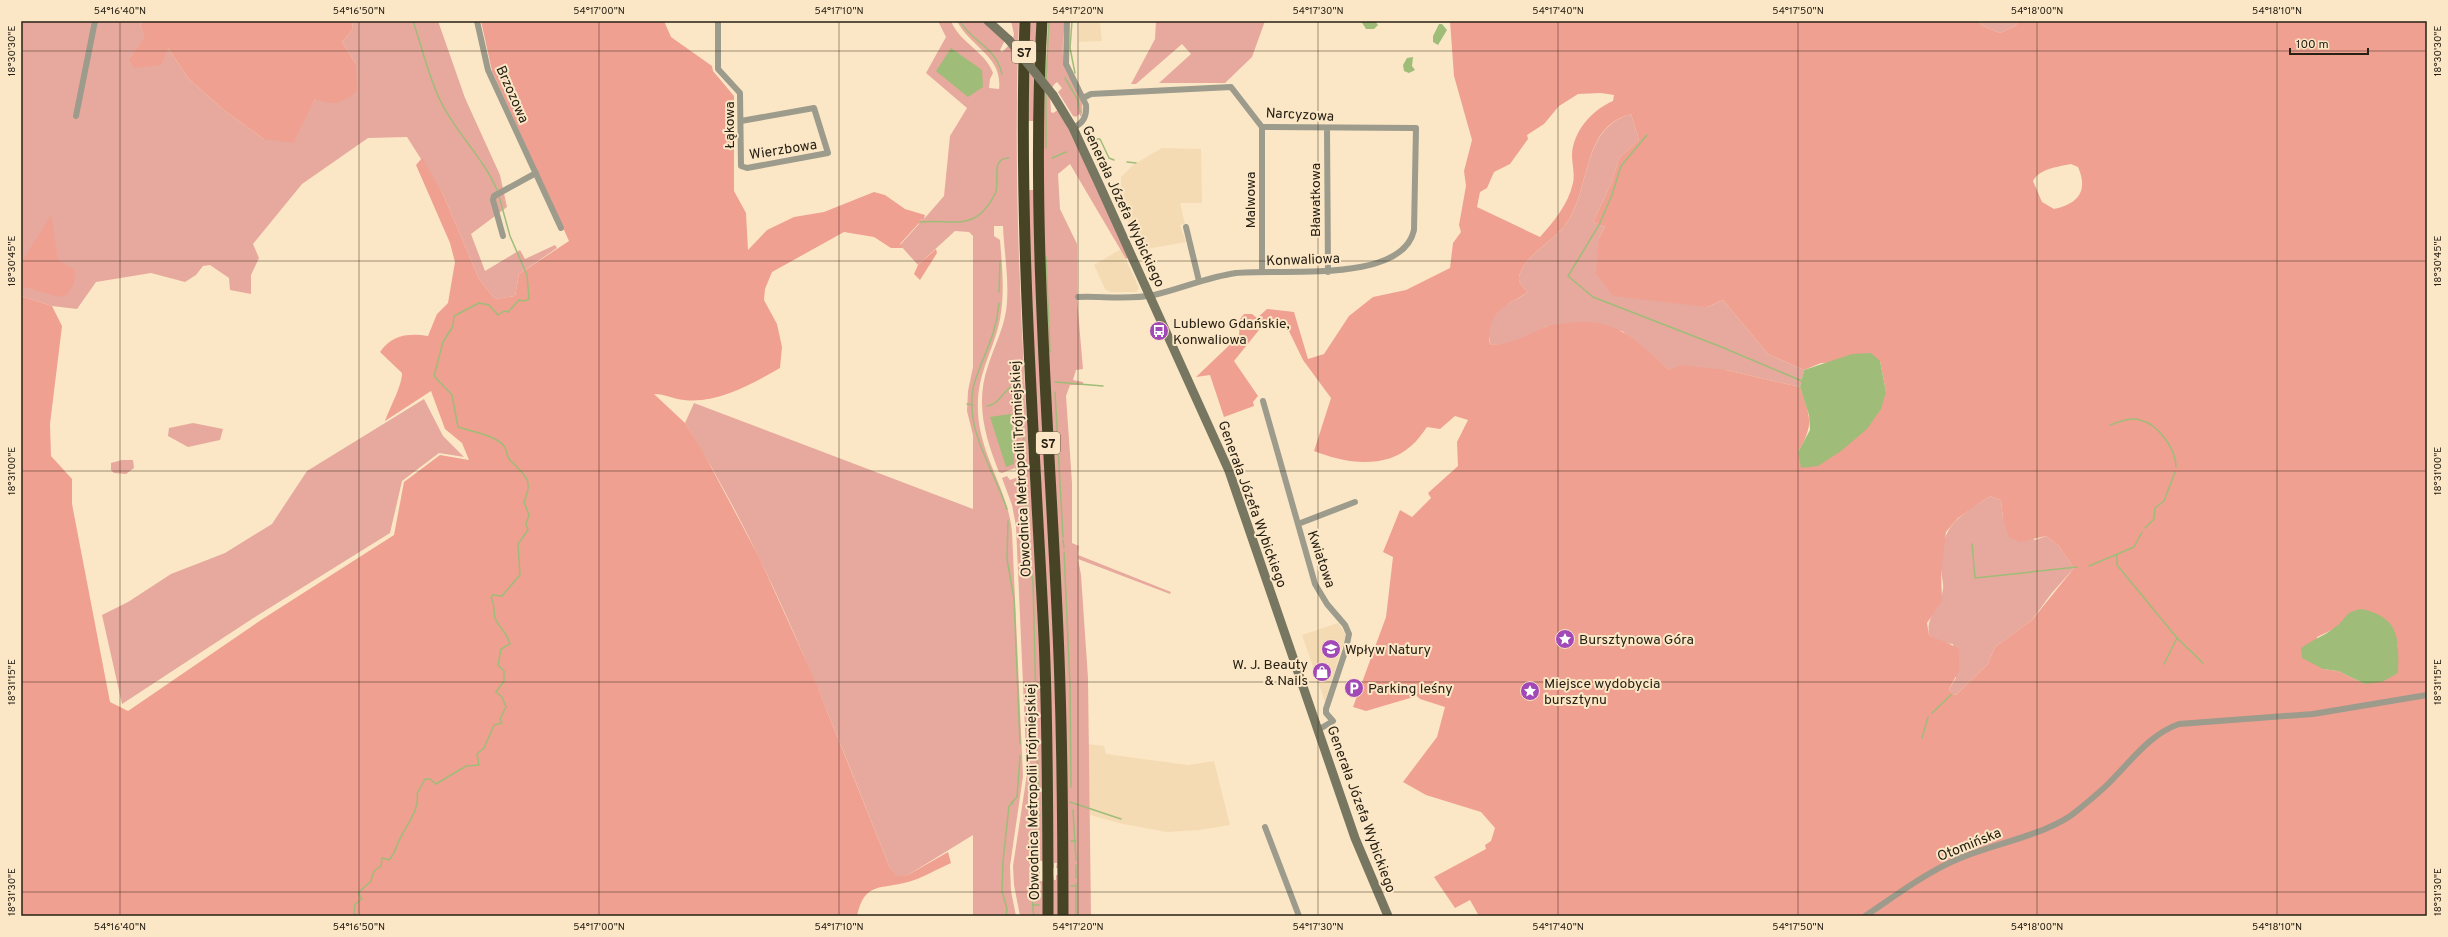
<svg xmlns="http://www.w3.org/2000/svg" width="2448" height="937" viewBox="0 0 2448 937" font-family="Overpass,sans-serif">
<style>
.built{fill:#f4dbb4}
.green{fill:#e7a99d}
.forest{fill:#efa091;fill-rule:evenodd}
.water{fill:#9fbc79}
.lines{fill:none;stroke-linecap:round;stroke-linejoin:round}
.stream{stroke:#9fbc79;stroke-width:1.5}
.minor{stroke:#9c9b8c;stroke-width:6}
.secondary{stroke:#777660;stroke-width:9}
.motorway{stroke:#474425;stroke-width:11}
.secondary-bridge{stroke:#777660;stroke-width:9}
.ticks{fill:none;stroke:#272014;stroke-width:1;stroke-opacity:0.45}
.labels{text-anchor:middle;stroke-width:4;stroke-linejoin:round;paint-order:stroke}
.shield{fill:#fbe7c6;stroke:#675c49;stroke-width:1}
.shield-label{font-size:13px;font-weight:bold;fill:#272014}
.street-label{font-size:14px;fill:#272014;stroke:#fbe7c6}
.poi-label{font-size:14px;fill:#272014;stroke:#fbe7c6;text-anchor:start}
.neatline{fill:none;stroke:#272014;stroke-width:1.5}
.ticks-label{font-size:10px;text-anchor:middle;fill:#272014}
</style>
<rect width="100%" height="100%" fill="#fbe7c6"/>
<path class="built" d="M 1082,21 L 1100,21 L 1102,41 L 1079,42 L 1079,22 L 1082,23 Z
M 1162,148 L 1201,149 L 1202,203 L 1180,203 L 1185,224 L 1180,225 L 1186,242 L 1141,250 L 1119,203 L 1121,203 L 1121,177 L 1133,165 Z
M 1121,249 L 1139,288 L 1136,292 L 1110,292 L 1105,289 L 1094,265 Z
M 1338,623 L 1346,635 L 1325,702 L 1302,635 Z
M 1088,744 L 1104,746 L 1106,754 L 1188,765 L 1214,761 L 1230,825 L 1199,830 L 1166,832 L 1123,824 L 1090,815 Z"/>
<path class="green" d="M 21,21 L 146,21 L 140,24 L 146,37 L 129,59 L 168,48 L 189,79 L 225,111 L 264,139 L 306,115 L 315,99 L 356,64 L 342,42 L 353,29 L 352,21 L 438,21 L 465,98 L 500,175 L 507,207 L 471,234 L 485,271 L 520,250 L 525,259 L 555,245 L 557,248 L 519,274 L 515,296 L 495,299 L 479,279 L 442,192 L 407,137 L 368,138 L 302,184 L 253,244 L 259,258 L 251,275 L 251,294 L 230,290 L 229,278 L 210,265 L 203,266 L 196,275 L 185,282 L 151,273 L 96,282 L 77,309 L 52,306 L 21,296 Z
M 938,21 L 951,21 C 959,42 985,51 993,73 L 990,79 L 989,88 L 999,89 C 1003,56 970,47 957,21 L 982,21 L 1005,40 L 1000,50 L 1002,52 L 1008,46 L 1011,48 L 1014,34 L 1011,21 L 1019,21 C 1011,211 1026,401 1037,591 C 1042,681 1043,771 1043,861 L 1034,861 L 1034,865 L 1040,869 L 1040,874 L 1034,881 L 1043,881 L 1043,916 L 1020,916 L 1014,885 L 1013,866 L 1027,774 L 1016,526 L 1012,505 L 1002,478 L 1007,476 L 1010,480 L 1019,477 L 1015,468 L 1002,473 L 999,472 C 985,437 975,403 988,366 C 994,347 1003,330 1006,311 C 1010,283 1004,253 1003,226 L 994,226 L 994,236 L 1000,240 C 1002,266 1005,293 1000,319 C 993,354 976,373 978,413 C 980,455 1008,490 1012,532 L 1023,776 L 1010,866 L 1011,891 L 1016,916 L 973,916 L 973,835 L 908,875 L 896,877 L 890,868 C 829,716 772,562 685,423 L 694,403 L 973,509 L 973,435 L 967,411 L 968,391 L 973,367 L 973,236 L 969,232 L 955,231 L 918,265 L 900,245 L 919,224 L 919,220 L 924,219 L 944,196 L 950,136 L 967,108 L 926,73 L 946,37 Z
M 1028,21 L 1040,21 L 1036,121 L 1025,121 Z
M 1048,21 L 1065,21 C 1064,34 1061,48 1064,62 C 1067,79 1088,98 1081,117 L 1079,114 L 1076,117 L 1073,116 L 1058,92 L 1062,88 L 1057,82 C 1047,89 1051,101 1051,112 L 1053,113 L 1058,110 L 1061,113 L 1130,257 L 1126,259 L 1070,164 L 1058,174 L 1060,209 L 1077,244 L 1077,299 L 1083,369 L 1076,370 L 1073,380 L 1083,382 L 1083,385 L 1070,385 L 1066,396 L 1072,483 L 1072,543 L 1079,546 L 1078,555 L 1171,592 L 1170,594 L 1078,559 L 1081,575 L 1088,678 L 1091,916 L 1067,916 L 1044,240 L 1044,117 Z
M 1156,21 L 1265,21 L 1252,57 L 1225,83 L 1159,83 L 1191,54 L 1182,44 L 1136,84 L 1131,84 L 1155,39 Z
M 1980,21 L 2019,21 L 2015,26 L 2000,33 L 1981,25 Z
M 1631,114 L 1639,140 L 1619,158 L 1611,184 L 1593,222 L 1605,227 L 1599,238 L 1707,307 L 1723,300 L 1768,354 L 1804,370 L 1800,387 L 1726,370 L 1669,370 L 1622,331 L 1547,326 L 1511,344 L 1491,345 C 1487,337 1489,319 1496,312 C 1504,304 1518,299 1527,293 C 1524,283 1513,285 1523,267 C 1533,251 1550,242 1562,229 C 1593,194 1578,129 1631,114 Z
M 1025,190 L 1036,190 L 1053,597 L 1059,868 L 1056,868 L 1057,863 L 1054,863 L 1054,868 L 1051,868 Z
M 424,399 L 443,436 L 464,457 L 439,453 L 402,481 L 390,533 L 255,617 L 122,704 L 102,615 L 128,602 L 171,574 L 225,553 L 272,524 L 307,471 Z
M 193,423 L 223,429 L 220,440 L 188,447 L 168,436 L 169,428 Z
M 122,460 L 133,460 L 134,468 L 126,474 L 114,473 L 111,470 L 111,463 Z
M 1990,496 L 2001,500 L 2003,519 L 2035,540 L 2046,536 L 2058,545 L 2074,568 L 2051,594 L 2032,620 L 1995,647 L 1988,664 L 1956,695 L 1952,694 L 1949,689 L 1956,678 L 1953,644 L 1941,643 L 1929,635 C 1926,615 1940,607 1943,589 C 1944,583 1941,576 1941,570 C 1941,524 1955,520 1990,496 Z
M 1053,875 L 1054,880 L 1056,880 L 1056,875 L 1059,875 L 1059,916 L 1051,916 Z"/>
<path class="forest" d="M 146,21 L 352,21 L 353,29 L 342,42 L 356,64 L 357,91 C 341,104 335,106 315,99 L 293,143 L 264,139 L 225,111 L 189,79 L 168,48 L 161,65 L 134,68 L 129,59 L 145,37 L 140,24 Z
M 481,21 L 664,21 L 671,37 L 712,66 L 713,71 L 734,96 L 734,191 L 746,213 L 748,250 L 767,230 L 794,217 L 824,212 L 874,192 L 885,195 L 905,209 L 925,215 L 924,219 L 919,220 L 919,223 L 900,244 L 903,248 L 891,248 L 874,237 L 844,232 L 772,272 L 765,289 L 764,300 L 777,324 L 782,347 L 780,368 C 752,384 717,404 684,400 C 674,399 665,394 654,394 L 685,423 L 702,450 L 759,557 L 813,676 L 890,868 L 896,876 L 908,875 L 948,852 L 951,863 C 937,869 923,878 908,882 C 880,890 865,881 857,916 L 21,916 L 21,296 L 52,306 L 62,326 L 50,424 L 51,456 L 72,479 L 72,504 L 110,702 L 128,711 L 261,620 L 394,535 L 404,482 L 440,455 L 469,460 L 462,443 L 445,429 L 431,391 L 385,421 C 390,407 402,386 402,373 L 380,352 C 392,335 408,333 428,336 L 437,314 L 448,303 L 449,297 L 455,262 L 450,243 L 416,165 L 422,158 L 442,192 L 479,279 L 495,299 L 515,296 L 519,274 L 569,241 L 492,71 Z
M 1450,21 L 1980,21 L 1981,25 L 2000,33 L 2015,26 L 2019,21 L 2427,21 L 2427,916 L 1479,916 L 1470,900 L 1455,908 L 1434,877 L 1486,849 L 1485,845 L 1491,841 L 1495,828 L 1481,812 L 1426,795 L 1403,782 L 1437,737 L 1445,707 L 1420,699 L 1417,696 L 1366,711 L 1353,707 L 1386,617 L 1393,557 L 1383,552 L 1400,510 L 1412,517 L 1431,498 L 1428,493 L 1458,466 L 1457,442 L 1468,420 L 1455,416 L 1440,429 L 1427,427 C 1422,434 1417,441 1411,446 C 1384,470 1344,463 1314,451 L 1331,398 L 1303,360 L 1287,327 L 1278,321 L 1263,325 L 1234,361 L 1258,396 L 1253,402 L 1254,406 L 1224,417 L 1210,375 L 1196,377 L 1239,336 L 1240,319 L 1244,314 L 1252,314 L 1257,318 L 1267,309 L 1294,312 L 1308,359 L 1324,354 L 1349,316 L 1373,297 L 1406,290 L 1450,268 L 1453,243 L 1461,232 L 1459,225 L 1466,186 L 1464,171 L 1472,140 L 1454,76 ZM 1601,93 L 1614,95 L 1613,101 C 1592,110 1573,131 1572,155 C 1572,164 1575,174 1573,183 C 1568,205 1554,221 1540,237 L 1477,207 L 1480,192 L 1487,188 L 1494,172 L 1510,164 L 1528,139 L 1527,135 L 1544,124 L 1559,106 L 1578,94 ZM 1631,114 L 1639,140 L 1619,158 L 1611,184 L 1593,222 L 1605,227 L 1599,238 L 1596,273 L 1613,296 L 1707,307 L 1723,300 L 1768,354 L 1804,370 L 1821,363 L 1880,361 L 1886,392 L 1798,452 C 1815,423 1810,417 1800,387 L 1726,370 L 1681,365 L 1669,370 C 1636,341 1617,317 1569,323 C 1562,324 1552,324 1545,327 C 1524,336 1515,343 1491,345 C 1488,340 1489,336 1490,330 C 1492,309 1511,303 1527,293 C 1524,283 1513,285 1523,267 C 1533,251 1550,242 1562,229 C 1593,194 1578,128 1631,114 ZM 2071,164 L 2078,167 C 2089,192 2077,204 2054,209 L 2042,202 L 2033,181 C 2040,168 2058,167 2071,164 ZM 1990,496 L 2001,500 L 2003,519 L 2009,537 L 2020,542 L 2046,536 L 2058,545 L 2074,568 L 2032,620 L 1995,647 L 1988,664 L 1956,695 L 1952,694 L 1949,689 L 1959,671 L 1959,650 C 1952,643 1939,641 1929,635 L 1927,623 L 1942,601 L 1941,572 L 1946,532 L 1958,518 ZM 2336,628 L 2398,645 L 2398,673 L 2365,684 L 2338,671 L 2323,669 L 2317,637 Z
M 51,215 L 58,260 L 75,270 L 74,283 L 67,295 L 59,297 L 21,286 L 21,263 Z
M 936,249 L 937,253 L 920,280 L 914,274 L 918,265 Z"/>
<path class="water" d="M 1361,21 L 1375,21 L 1378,25 L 1374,29 L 1366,29 Z
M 1439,24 L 1442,24 L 1447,30 L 1438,45 L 1433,42 L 1433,36 Z
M 951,48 L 982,70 L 983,87 L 968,97 L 936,71 Z
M 1413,57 L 1412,66 L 1415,70 L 1409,73 L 1404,71 L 1403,65 L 1407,58 Z
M 1871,353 L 1880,361 L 1886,392 L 1881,409 L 1867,429 L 1841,451 L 1818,466 L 1801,468 L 1798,452 L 1810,430 L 1809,415 L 1800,387 L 1804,370 L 1852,354 Z
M 1010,414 L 1012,415 L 1014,464 L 1006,467 L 990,417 Z
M 2362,609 C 2400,618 2399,638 2398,673 L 2382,682 L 2365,684 L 2338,671 L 2323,669 L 2302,658 L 2301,648 C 2312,640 2324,636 2334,628 C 2347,620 2342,612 2362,609 Z"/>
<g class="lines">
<path class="stream" d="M 413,21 C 422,47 428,75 440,100 C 455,132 483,157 497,190
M 960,21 C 972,43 995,45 1002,74
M 1072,21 L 1070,48 L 1075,73
M 1065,78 L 1078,100 L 1080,112
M 1046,80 L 1049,21
M 1647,135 L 1621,166 L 1612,195 L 1599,225 L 1568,276 L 1593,297 L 1719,346 L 1802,381
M 1093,139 L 1100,139 L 1109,158 L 1114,160
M 1046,148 L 1046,92
M 1052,158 L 1066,152
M 1127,162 L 1136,163
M 920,222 C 955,219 975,233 995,194 C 1001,183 989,158 1009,158
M 1046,257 L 1050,352
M 999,292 L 1000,262
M 999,303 C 996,335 986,349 976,378 C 960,424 993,467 1007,509
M 1055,382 L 1103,386
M 1055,392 L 1063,537
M 1022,393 L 1027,536
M 967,404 L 973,405
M 987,406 C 1001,405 1004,385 1020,384
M 2110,425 C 2119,422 2131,417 2140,420 C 2158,424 2176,449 2176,467
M 1008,521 L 1007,559 L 1014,599 L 1020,744
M 2145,528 L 2154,519 L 2155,508 L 2164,501 L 2175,472
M 1027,540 L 1027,550
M 1063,540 L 1064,548
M 1972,544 L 1975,578 L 2077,567
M 1064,552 L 1070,685 L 1071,787
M 1028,554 L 1033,582 L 1038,787
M 2117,554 L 2117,565 L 2177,638 L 2203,663
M 2089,566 L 2134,547 L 2142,532
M 2164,664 L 2177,638
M 1932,713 L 1952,694
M 1922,738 L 1928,717
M 1070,802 L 1121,819
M 1011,803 L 1017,797 L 1020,756
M 1029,803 L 1040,803
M 1073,810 L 1076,860
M 1071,841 L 1076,841
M 1033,857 L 1039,857
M 1076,878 L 1076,865
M 1033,884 L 1039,883
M 1071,886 L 1076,886
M 1033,905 L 1039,905
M 358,916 L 354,913 L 355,904 L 362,899 L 358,893 L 371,881 L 374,871 L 381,866 L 382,858 L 389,860 C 399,848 395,845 402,835 C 408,823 420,808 417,794 L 425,779 L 430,779 L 436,784 L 466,766 L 479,765 L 477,754 L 484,748 L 494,725 L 502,723 L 500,719 L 506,707 L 502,697 L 496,692 L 504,681 L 504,671 L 498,665 L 501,649 L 510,644 C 507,632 498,627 495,618 C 493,610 496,607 491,598 L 493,595 L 502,596 L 520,575 L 518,544 L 528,530 L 526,524 L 529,515 L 524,502 C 534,479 525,476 510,460 C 506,456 507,450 504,446 C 495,435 470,431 458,427 L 452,395 L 434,376 L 443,342 L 453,326 L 454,316 L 479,303 L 489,305 L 498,315 L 504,311 L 508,312 L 519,300 L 524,301 L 529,299 L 527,275 L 510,236 L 499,196
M 1006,916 L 1007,909 L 1002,891 L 1003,861 L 1009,806 L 1013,803
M 1034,916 C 1031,901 1032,824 1040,814
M 1076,916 L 1076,883"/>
<path class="minor" d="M 477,21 L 488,70 L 561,228
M 718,21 L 718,69 L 740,93 L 741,166 L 747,168 L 828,153 L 814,108 L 741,121
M 1067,21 L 1066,64 L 1086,105 C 1087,117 1083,123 1073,128
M 76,116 L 95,21
M 1262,127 L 1262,272
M 1327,128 L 1328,272
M 1186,227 L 1199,281
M 503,236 L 493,200 L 494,196 L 536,173
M 1078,297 C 1102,296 1130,300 1154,295 C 1181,289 1207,277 1236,273 C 1278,268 1402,285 1414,230 L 1416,128 L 1262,127 L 1231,87 L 1091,94 L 1083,98
M 1263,401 L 1315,584 L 1327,604 L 1345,625 L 1349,634 L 1346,649 L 1326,709 L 1326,713 L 1333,721 L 1318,730
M 1298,524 L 1355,502
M 1265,827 L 1299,916
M 1865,916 C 1895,896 1925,873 1958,859 C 1992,844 2051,834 2078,810 C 2089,801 2100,792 2110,782 C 2131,761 2150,734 2179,724 L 2313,714 L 2427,695"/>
<path class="secondary" d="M 988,21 L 1009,40
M 1053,95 L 1073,128 L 1099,184 L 1229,471 L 1355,838 L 1388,916"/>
<path class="motorway" d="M 1025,21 C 1018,227 1034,432 1044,637 C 1048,730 1048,823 1048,916
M 1042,21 C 1031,217 1048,414 1057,610 C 1062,712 1063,814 1063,916"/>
<path class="secondary-bridge" d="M 1009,40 L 1053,95"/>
</g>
<path class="ticks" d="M 120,21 L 120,916M 359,21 L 359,916M 599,21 L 599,916M 839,21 L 839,916M 1078,21 L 1078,916M 1318,21 L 1318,916M 1558,21 L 1558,916M 1798,21 L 1798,916M 2037,21 L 2037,916M 2277,21 L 2277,916M 21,51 L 2427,51M 21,261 L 2427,261M 21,471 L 2427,471M 21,682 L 2427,682M 21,892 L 2427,892"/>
<defs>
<symbol id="bus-disc" viewBox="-11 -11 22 22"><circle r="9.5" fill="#a149b6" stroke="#fbe7c6"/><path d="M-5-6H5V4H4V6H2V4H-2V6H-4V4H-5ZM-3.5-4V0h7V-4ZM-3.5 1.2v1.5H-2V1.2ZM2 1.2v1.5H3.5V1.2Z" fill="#fff"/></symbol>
<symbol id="sight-disc" viewBox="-11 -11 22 22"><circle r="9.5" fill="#a149b6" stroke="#fbe7c6"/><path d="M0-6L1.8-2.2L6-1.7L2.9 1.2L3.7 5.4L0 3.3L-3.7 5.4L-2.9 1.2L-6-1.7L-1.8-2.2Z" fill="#fff"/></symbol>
<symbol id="school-disc" viewBox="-11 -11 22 22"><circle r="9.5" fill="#a149b6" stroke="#fbe7c6"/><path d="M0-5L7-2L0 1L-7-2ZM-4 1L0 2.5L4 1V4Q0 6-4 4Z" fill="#fff"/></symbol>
<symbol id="shop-disc" viewBox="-11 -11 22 22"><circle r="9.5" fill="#a149b6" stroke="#fbe7c6"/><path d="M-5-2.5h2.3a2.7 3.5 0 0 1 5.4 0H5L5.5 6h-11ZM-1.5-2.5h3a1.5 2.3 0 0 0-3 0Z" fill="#fff"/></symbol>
<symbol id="parking-disc" viewBox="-11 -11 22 22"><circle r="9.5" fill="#a149b6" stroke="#fbe7c6"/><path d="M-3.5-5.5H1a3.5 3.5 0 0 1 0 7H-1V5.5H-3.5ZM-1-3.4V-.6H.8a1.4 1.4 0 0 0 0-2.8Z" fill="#fff"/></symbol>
</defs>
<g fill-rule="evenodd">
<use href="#bus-disc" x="1148" y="320" width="22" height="22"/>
<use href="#sight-disc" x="1554" y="628" width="22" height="22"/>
<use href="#school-disc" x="1320" y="638" width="22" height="22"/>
<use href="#shop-disc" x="1311" y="661" width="22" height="22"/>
<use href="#parking-disc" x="1343" y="677" width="22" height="22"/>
<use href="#sight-disc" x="1519" y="680" width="22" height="22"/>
</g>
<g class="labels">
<g class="shield">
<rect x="1012" y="41" width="24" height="22" rx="3"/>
<rect x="1036" y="432" width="24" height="22" rx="3"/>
</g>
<g class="shield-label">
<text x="1024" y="57">S7</text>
<text x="1048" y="448">S7</text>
</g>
<g class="street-label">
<text transform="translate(513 94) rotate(66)" y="5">Brzozowa</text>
<text transform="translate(1300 114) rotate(3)" y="5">Narcyzowa</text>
<text transform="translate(729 125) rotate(-90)" y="5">Łąkowa</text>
<text transform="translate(783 149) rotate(-9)" y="5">Wierzbowa</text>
<text transform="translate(1250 200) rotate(-90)" y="5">Malwowa</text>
<text transform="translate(1315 200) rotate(-90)" y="5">Bławatkowa</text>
<text transform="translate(1124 206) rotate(65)" y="5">Generała Józefa Wybickiego</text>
<text transform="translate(1303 259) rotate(-2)" y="5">Konwaliowa</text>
<text transform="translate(1020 469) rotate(-93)" y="5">Obwodnica Metropolii Trójmiejskiej</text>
<text transform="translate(1253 504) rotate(70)" y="5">Generała Józefa Wybickiego</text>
<text transform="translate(1322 559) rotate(71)" y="5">Kwiatowa</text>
<text transform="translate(1032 792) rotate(-91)" y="5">Obwodnica Metropolii Trójmiejskiej</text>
<text transform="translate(1362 809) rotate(70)" y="5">Generała Józefa Wybickiego</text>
<text transform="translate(1969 844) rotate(-22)" y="5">Otomińska</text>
</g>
<g class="poi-label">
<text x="1173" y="328">Lublewo Gdańskie,<tspan x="1173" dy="16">Konwaliowa</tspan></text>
<text x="1579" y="644">Bursztynowa Góra</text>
<text x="1345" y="654">Wpływ Natury</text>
<text x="1308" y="669" text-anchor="end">W. J. Beauty<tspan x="1308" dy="16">&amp; Nails</tspan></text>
<text x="1544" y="688">Miejsce wydobycia<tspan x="1544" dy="16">bursztynu</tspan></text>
<text x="1368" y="693">Parking leśny</text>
</g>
</g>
<rect width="2448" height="937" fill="none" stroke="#fbe7c6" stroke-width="44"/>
<path d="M2290 48v6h78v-6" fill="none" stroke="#272014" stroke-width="2"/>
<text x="2296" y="48" font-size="12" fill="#272014" stroke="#fbe7c6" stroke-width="3" paint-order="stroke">100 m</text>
<rect x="22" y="22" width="2404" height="893" class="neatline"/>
<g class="ticks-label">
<text x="120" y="14">54°16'40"N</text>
<text x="359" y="14">54°16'50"N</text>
<text x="599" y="14">54°17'00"N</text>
<text x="839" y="14">54°17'10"N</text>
<text x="1078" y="14">54°17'20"N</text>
<text x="1318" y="14">54°17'30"N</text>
<text x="1558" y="14">54°17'40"N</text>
<text x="1798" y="14">54°17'50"N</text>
<text x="2037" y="14">54°18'00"N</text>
<text x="2277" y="14">54°18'10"N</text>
<text transform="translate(2437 51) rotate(-90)" y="4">18°30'30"E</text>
<text transform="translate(11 51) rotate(-90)" y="4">18°30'30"E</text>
<text transform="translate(2437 261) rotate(-90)" y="4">18°30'45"E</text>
<text transform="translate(11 261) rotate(-90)" y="4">18°30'45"E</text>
<text transform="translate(2437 471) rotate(-90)" y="4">18°31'00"E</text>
<text transform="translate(11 471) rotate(-90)" y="4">18°31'00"E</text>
<text transform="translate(2437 682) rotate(-90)" y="4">18°31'15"E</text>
<text transform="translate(11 682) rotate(-90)" y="4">18°31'15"E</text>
<text transform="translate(2437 892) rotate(-90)" y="4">18°31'30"E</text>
<text transform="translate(11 892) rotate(-90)" y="4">18°31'30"E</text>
<text x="120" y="930">54°16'40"N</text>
<text x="359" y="930">54°16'50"N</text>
<text x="599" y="930">54°17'00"N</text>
<text x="839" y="930">54°17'10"N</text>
<text x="1078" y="930">54°17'20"N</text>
<text x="1318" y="930">54°17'30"N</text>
<text x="1558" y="930">54°17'40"N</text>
<text x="1798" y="930">54°17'50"N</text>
<text x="2037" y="930">54°18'00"N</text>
<text x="2277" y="930">54°18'10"N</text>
</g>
</svg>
